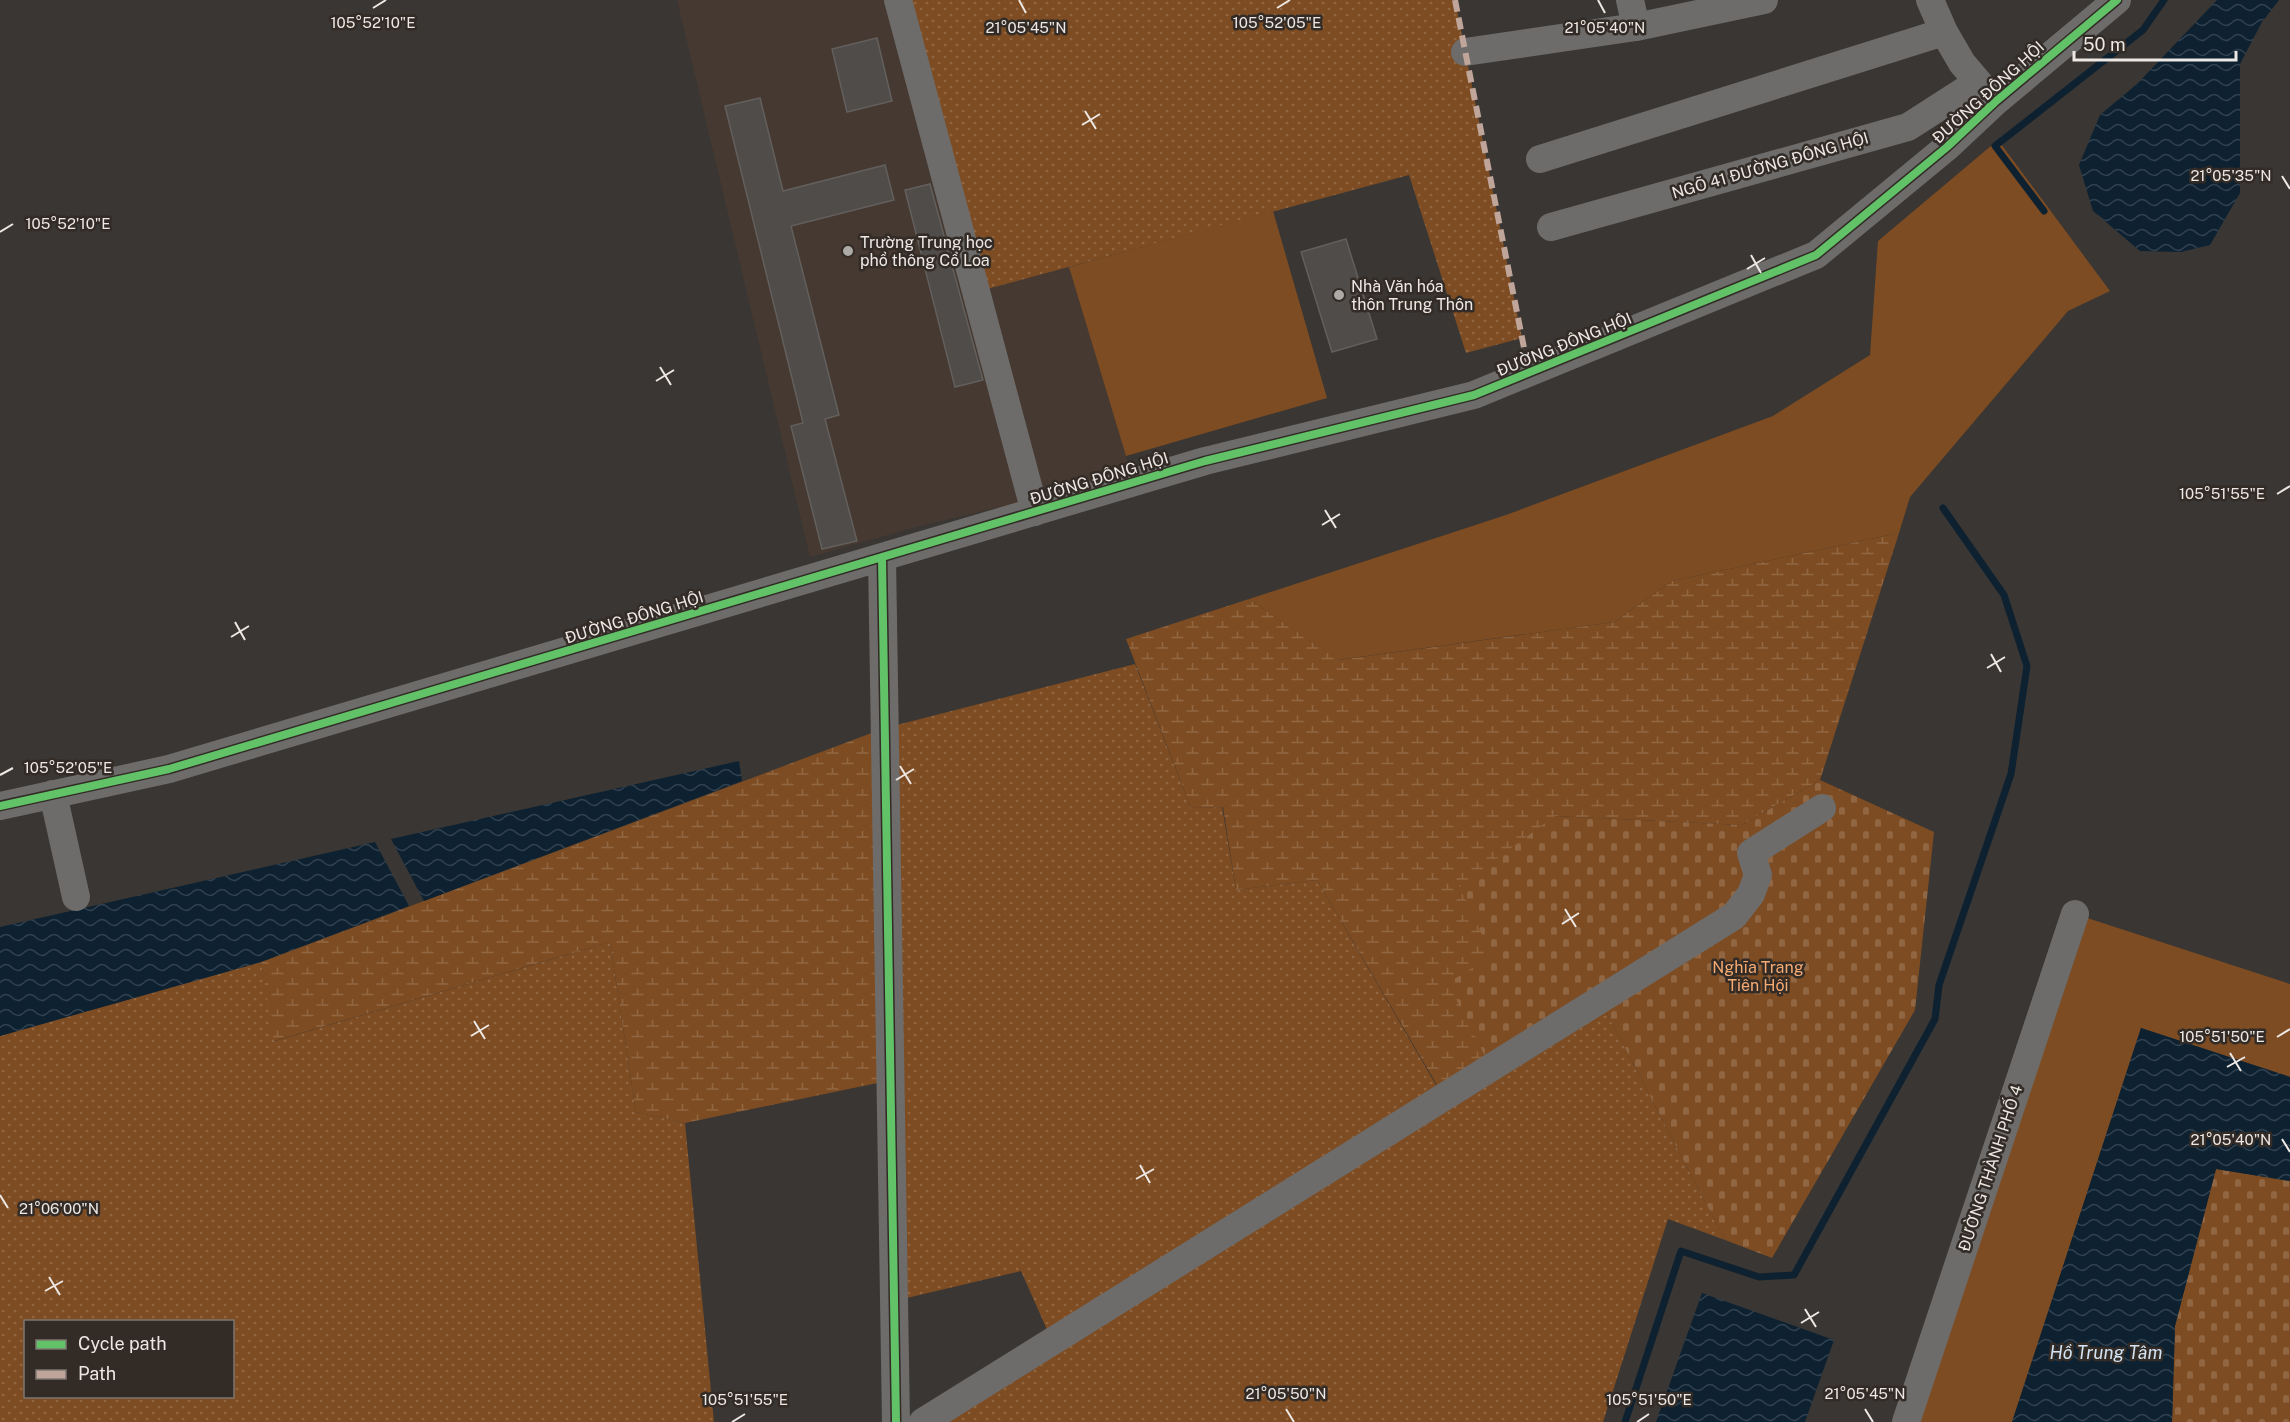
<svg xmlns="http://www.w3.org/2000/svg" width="2290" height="1422" viewBox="0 0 2290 1422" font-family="'Public Sans',sans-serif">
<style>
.built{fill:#463931}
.grass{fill:url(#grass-dots);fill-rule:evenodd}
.wetland{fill:url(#wetland-marsh)}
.cemetery{fill:url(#cemetery-stones)}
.park{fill:#7e4c22}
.water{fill:url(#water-waves)}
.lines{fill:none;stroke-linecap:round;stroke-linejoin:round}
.stream{stroke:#0d2131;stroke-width:7}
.building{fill:#4f4c4a;stroke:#625f5c;stroke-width:1.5}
.minor{stroke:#6d6c6a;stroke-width:28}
.quiet{stroke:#c0a59a;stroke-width:6;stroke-dasharray:12 6;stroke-linecap:butt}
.cycleway-casing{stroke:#322b26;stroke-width:11}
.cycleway{stroke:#61c268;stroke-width:8}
.ticks{fill:none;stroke:#ede8e4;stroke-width:2}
.poi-dot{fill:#aeaaa6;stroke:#322b26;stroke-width:2}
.labels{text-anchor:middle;stroke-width:5;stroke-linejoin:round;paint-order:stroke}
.street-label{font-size:16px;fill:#ede8e4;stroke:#322b26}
.poi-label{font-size:16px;fill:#ede8e4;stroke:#322b26;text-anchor:start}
.park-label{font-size:16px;fill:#f6ab73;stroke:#322b26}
.water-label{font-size:18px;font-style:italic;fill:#d3e4f4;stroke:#322b26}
.ticks-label{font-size:15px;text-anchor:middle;fill:#ede8e4;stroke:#322b26;stroke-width:5;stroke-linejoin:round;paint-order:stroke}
</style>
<defs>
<pattern id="grass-dots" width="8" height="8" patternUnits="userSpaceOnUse" patternTransform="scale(1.5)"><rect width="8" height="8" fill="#7e4c22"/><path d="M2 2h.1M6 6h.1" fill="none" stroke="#916642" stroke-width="1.8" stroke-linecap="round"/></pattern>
<pattern id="wetland-marsh" width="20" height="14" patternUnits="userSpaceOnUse" patternTransform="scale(1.5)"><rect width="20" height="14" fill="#7e4c22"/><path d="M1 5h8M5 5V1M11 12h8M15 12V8" fill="none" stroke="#916642"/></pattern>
<pattern id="cemetery-stones" width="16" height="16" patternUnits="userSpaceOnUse" patternTransform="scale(1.5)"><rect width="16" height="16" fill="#7e4c22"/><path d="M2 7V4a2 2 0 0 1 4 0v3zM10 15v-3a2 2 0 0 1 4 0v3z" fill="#916642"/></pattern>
<pattern id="water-waves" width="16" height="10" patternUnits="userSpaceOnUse" patternTransform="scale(1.5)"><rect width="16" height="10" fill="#0d2131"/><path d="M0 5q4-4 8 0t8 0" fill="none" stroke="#31414f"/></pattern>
</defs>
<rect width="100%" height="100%" fill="#393633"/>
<path class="built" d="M 677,0 L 893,0 L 1025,501 L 920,526 L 810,557 Z
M 1069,267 L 1134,482 L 1035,512 L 976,292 Z"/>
<path class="grass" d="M 901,0 L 1455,0 L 1522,338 L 1466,353 L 1409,175 L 976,292 Z
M 1135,664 L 1191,808 L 1222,807 L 1236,890 L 1317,880 L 1443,1097 L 1600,1000 L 1725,1240 L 1668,1219 L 1603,1422 L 923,1422 L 1052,1341 L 1021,1271 L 894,1301 L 885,728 Z
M 610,942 L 636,1112 L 685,1123 L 714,1422 L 0,1422 L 0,1036 L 261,962 L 275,1041 ZM 26,1322 L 232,1322 L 232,1396 L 26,1396 Z"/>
<path class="wetland" d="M 1899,533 L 1820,780 L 1742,825 L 1555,816 L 1492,956 L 1491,1068 L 1444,1097 L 1317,880 L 1236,890 L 1223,807 L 1191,808 L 1126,639 L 1249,599 L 1339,660 L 1614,622 L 1672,581 Z
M 885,728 L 892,1080 L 685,1123 L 636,1112 L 610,942 L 274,1041 L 261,962 Z"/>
<path class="cemetery" d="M 1820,780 L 1934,832 L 1915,1010 L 1772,1258 L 1725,1240 L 1600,1000 L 1491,1068 L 1448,983 L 1492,956 L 1459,886 L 1555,816 L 1742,825 Z
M 2216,1169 L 2290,1181 L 2290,1422 L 2172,1422 L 2175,1326 Z"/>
<path class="park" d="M 1998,140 L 2110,291 L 2068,311 L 1910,497 L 1899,533 L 1672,581 L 1614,622 L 1338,660 L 1249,599 L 1506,515 L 1773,416 L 1870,355 L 1878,241 Z
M 1273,211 L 1327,398 L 1126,456 L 1069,267 Z
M 2075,914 L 2290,984 L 2290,1077 L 2141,1028 L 2012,1422 L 1906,1422 Z"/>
<path class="water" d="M 2217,0 L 2279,0 L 2262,22 L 2240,64 L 2240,193 L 2210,245 L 2181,252 L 2140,251 L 2093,211 L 2079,165 L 2100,115 L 2137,84 Z
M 739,761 L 742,781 L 424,901 L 391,839 Z
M 375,842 L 409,906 L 261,962 L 0,1036 L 0,927 Z
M 2141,1028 L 2290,1077 L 2290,1181 L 2216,1169 L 2175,1326 L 2172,1422 L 2012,1422 Z
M 1702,1293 L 1834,1340 L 1805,1422 L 1656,1422 Z"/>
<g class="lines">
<path class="stream" d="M 2044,211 L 1995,146 L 2143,30 L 2164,0
M 1625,1422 L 1681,1251 L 1759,1277 L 1794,1275 L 1935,1019 L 1939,985 L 2011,774 L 2027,666 L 2004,595 L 1943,508"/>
</g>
<path class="building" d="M 877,38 L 892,101 L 847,112 L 832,49 Z
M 760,98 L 783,191 L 885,165 L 894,200 L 791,226 L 839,415 L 825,419 L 857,541 L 822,549 L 791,426 L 803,423 L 725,106 Z
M 930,184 L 983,380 L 955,387 L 905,190 Z
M 1346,239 L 1377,339 L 1332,352 L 1301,252 Z"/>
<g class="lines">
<path class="minor" d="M 898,0 L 1035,512
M 1630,0 L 1636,27
M 1930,0 L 1944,32 L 1962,63 L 1990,96
M 1465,52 L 1636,27 L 1764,0
M 1540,159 L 1944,32
M 1551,227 L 1908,127 L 1978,82
M 882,558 L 896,1422
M 53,794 L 76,897
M 0,806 L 169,769 L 1205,461 L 1474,395 L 1816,255 L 1947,147 L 1995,102 L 2117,0
M 923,1422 L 1734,916 L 1751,894 L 1758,875 L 1751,853 L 1822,808
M 1906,1422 L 2075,914"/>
<path class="quiet" d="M 1455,0 L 1529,373"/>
<defs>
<path id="cycleway" d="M 882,558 L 896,1422
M 0,806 L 169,769 L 1205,461 L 1474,395 L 1816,255 L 1947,147 L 1995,102 L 2117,0"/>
</defs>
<use href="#cycleway" class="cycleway-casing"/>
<use href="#cycleway" class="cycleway"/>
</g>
<path class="ticks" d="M 1019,0 L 1026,13M 1598,0 L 1605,13M 373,8 L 386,0M 1277,8 L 1290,0M 1085,111 L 1096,129M 1082,125 L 1100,114M 2282,176 L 2290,189M 0,232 L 13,224M 1751,255 L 1761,273M 1747,269 L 1765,258M 660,367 L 671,385M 656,381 L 674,370M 2277,494 L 2290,486M 1325,510 L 1336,528M 1322,525 L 1340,514M 235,622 L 245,640M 231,637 L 249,626M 1991,654 L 2001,672M 1987,668 L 2005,657M 900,766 L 911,784M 0,775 L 13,768M 896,780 L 914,769M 1565,909 L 1576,927M 1562,924 L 1579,913M 474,1021 L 485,1039M 471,1036 L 489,1025M 2277,1037 L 2290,1029M 2230,1053 L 2241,1071M 2227,1067 L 2245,1057M 2282,1139 L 2290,1152M 1140,1165 L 1150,1183M 1136,1179 L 1154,1169M 0,1195 L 8,1208M 49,1277 L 60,1295M 45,1291 L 63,1281M 1805,1309 L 1816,1327M 1801,1323 L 1819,1312M 1286,1409 L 1294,1422M 1865,1409 L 1873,1422M 732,1422 L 745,1414M 1637,1422 L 1649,1414"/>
<g class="poi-dot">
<circle cx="848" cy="251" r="6"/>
<circle cx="1339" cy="295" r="6"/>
</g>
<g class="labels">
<g class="street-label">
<text transform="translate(1988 92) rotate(-42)" y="6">ĐƯỜNG ĐÔNG HỘI</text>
<text transform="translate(1770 165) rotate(-16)" y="6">NGÕ 41 ĐƯỜNG ĐÔNG HỘI</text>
<text transform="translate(1564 344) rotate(-22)" y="6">ĐƯỜNG ĐÔNG HỘI</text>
<text transform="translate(1099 478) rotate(-17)" y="6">ĐƯỜNG ĐÔNG HỘI</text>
<text transform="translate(634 617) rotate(-17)" y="6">ĐƯỜNG ĐÔNG HỘI</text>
<text transform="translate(1990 1168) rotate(-72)" y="6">ĐƯỜNG THÀNH PHỐ 4</text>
</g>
<g class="poi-label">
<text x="860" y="248">Trường Trung học<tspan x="860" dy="18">phổ thông Cổ Loa</tspan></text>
<text x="1351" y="292">Nhà Văn hóa<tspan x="1351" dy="18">thôn Trung Thôn</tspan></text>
</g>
<g class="park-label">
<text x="1758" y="973">Nghĩa Trang<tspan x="1758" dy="18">Tiên Hội</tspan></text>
</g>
<g class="water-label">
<text x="2106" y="1359">Hồ Trung Tâm</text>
</g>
</g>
<g class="ticks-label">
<text x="373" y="28">105°52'10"E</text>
<text x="1277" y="28">105°52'05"E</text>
<text x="1026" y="33">21°05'45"N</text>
<text x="1605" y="33">21°05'40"N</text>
<text x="2231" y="181">21°05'35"N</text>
<text x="68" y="229">105°52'10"E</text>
<text x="2222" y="499">105°51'55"E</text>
<text x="68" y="773">105°52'05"E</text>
<text x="2222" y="1042">105°51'50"E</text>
<text x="2231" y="1145">21°05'40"N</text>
<text x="59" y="1214">21°06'00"N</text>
<text x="1286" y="1399">21°05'50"N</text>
<text x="1865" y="1399">21°05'45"N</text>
<text x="745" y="1405">105°51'55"E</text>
<text x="1649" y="1405">105°51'50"E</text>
</g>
<rect x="24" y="1320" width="210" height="78" fill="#322b26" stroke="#7d7772" stroke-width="1.5"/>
<rect x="36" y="1340" width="30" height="9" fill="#61c268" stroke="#7d7772" stroke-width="1.5"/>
<text x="78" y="1350" font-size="18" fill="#ede8e4">Cycle path</text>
<rect x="36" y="1370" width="30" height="9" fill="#c0a59a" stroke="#7d7772" stroke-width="1.5"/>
<text x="78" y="1380" font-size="18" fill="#ede8e4">Path</text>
<path d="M2074 51v9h162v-9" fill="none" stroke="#ede8e4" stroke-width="3"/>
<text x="2083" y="51" font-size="18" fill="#ede8e4" stroke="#322b26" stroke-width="4.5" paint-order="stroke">50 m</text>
</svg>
